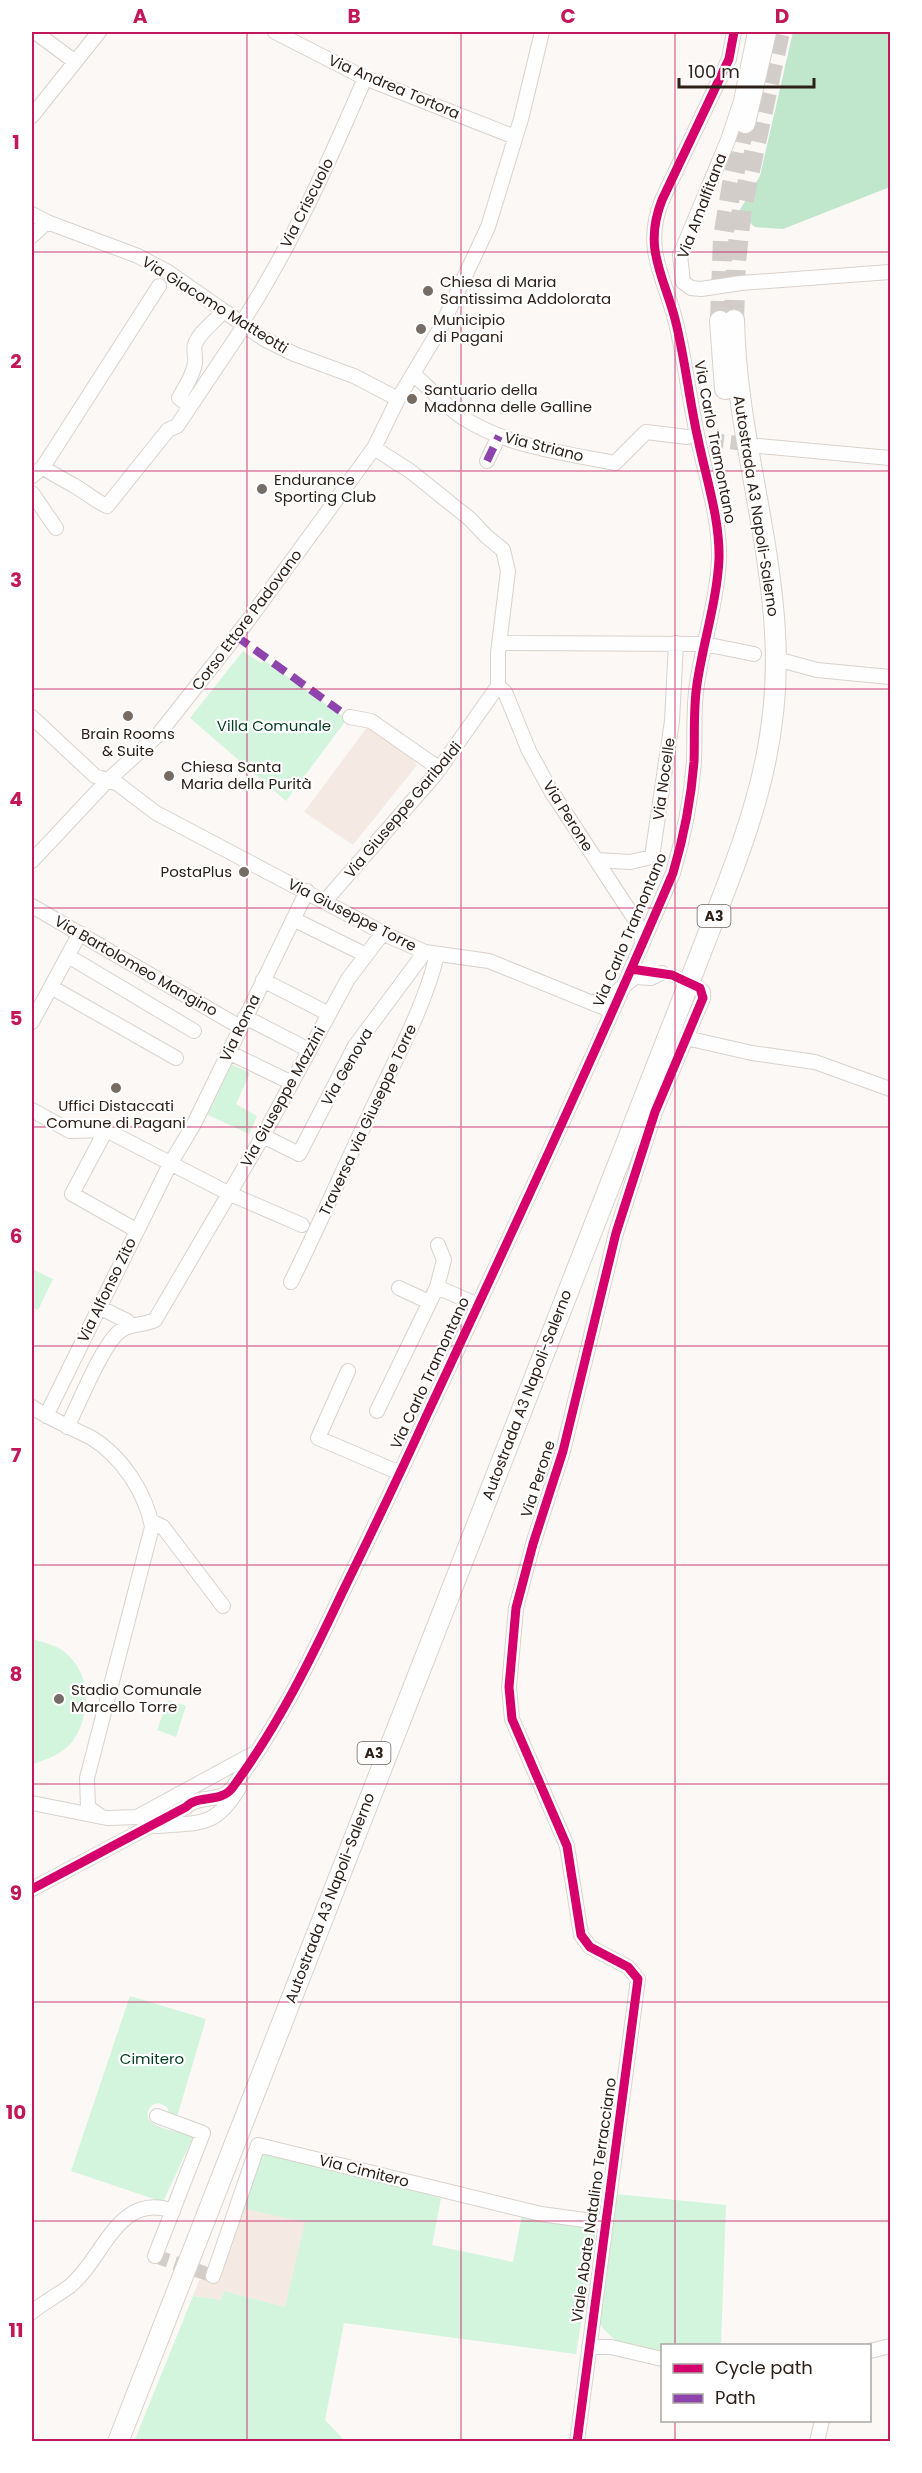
<svg xmlns="http://www.w3.org/2000/svg" width="922" height="2473" viewBox="0 0 922 2473" font-family="Poppins,sans-serif">
<style>
.built{fill:#f5eae3}
.green{fill:#d3f4dd}
.forest{fill:#c0e7cc}
.lines{fill:none;stroke-linecap:round;stroke-linejoin:round}
.minor-tunnel{stroke:#d2cdc9;stroke-width:14;stroke-dasharray:14 7;stroke-linecap:butt}
.highway-tunnel{stroke:#d2cdc9;stroke-width:20;stroke-dasharray:20 10;stroke-linecap:butt}
.minor-casing{stroke:#dad2cc;stroke-width:16}
.highway-casing{stroke:#dad2cc;stroke-width:22}
.minor{stroke:#fefefe;stroke-width:14}
.highway{stroke:#fefefe;stroke-width:20}
.quiet{stroke:#8e44ad;stroke-width:8;stroke-dasharray:15 8;stroke-linecap:butt}
.cycleway-casing{stroke:#fff;stroke-width:13}
.cycleway{stroke:#d6006c;stroke-width:9}
.grid{fill:none;stroke:#c2185b;stroke-width:1.5;stroke-opacity:0.55}
.poi-dot{fill:#756c65;stroke:#fff;stroke-width:2}
.labels{text-anchor:middle;stroke-width:4.5;stroke-linejoin:round;paint-order:stroke}
.shield{fill:#fff;stroke:#6c635d;stroke-width:1.5}
.shield-label{font-size:14px;font-weight:bold;fill:#2d2018}
.street-label{font-size:15px;fill:#2d2018;stroke:#fff}
.poi-label{font-size:15px;fill:#2d2018;stroke:#fff;text-anchor:start}
.park-label{font-size:15px;fill:#003c20;stroke:#fff}
.neatline{fill:none;stroke:#c2185b;stroke-width:2}
.grid-label{font-size:20px;text-anchor:middle;font-weight:bold;fill:#c2185b}
</style>
<rect width="100%" height="100%" fill="#fbf8f5"/>
<path class="built" d="M 368,726 L 410,757 L 417,765 L 353,845 L 304,812 Z
M 240,2208 L 306,2221 L 285,2307 L 224,2291 L 221,2300 L 193,2296 L 199,2280 L 216,2280 Z"/>
<path class="green" d="M 243,651 L 261,663 L 264,660 L 347,719 L 286,801 L 190,718 Z
M 229,1063 L 250,1073 L 236,1104 L 257,1116 L 249,1134 L 206,1114 Z
M 34,1270 L 53,1279 L 38,1310 L 32,1307 L 32,1275 Z
M 32,1639 C 45,1643 59,1645 69,1656 C 92,1678 90,1718 72,1742 C 62,1754 46,1760 32,1764 Z
M 168,1700 L 186,1706 L 176,1737 L 157,1730 Z
M 130,1996 L 206,2019 L 177,2117 L 170,2115 L 167,2107 L 159,2103 L 152,2105 C 133,2128 180,2132 194,2135 L 163,2202 L 71,2171 Z
M 262,2152 L 441,2198 L 432,2245 L 513,2262 L 522,2215 L 596,2230 L 576,2354 L 344,2323 L 325,2420 L 345,2441 L 134,2442 L 193,2296 L 221,2300 L 224,2291 L 285,2307 L 305,2222 L 240,2208 Z
M 615,2194 L 726,2205 L 721,2345 L 662,2346 L 662,2355 C 635,2348 612,2346 597,2319 Z"/>
<path class="forest" d="M 793,32 L 890,32 L 890,187 L 783,229 L 755,227 L 738,213 L 760,176 Z"/>
<g class="lines">
<path class="minor-tunnel" d="M 689,437 L 753,445
M 672,975 L 695,985
M 155,2256 L 213,2276"/>
<path class="highway-tunnel" d="M 734,320 L 736,262 L 742,208 L 780,32
M 720,321 L 723,237 L 732,184 L 745,123"/>
<defs>
<path id="minor" d="M 35,32 L 74,61
M 275,32 L 365,78 L 515,137
M 755,32 L 741,101 L 728,140 L 680,255 L 683,282 L 691,288 L 701,289 L 741,283 L 890,272
M 32,116 L 99,32
M 32,214 L 47,222 L 138,256 L 168,272 L 264,339 L 294,354 L 354,376 L 398,399
M 32,236 L 47,222
M 241,324 C 291,247 329,162 365,78
M 413,374 C 431,389 446,407 465,419 C 510,447 565,453 615,463 L 646,432 L 687,437
M 190,406 L 179,398 C 185,387 193,376 195,363 C 196,357 193,349 195,344 C 200,331 215,322 223,311
M 759,446 L 890,458
M 374,448 L 410,471 L 470,519 L 486,536 L 503,550 L 508,571 L 498,653 L 498,686
M 487,461 L 499,436
M 43,467 C 55,476 61,478 73,485 C 86,492 93,500 107,506 L 168,430 L 177,426 L 244,326
M 32,476 L 43,467 L 159,286
M 32,493 L 56,528
M 500,643 L 704,644 L 754,654
M 784,661 L 817,670 L 890,677
M 498,686 L 505,692 L 529,751 L 551,791 L 636,921 L 643,942
M 32,717 L 95,776 L 118,784 L 156,813 L 391,937 L 425,952 L 489,961 L 612,1011
M 350,717 L 371,721 L 440,769
M 596,860 L 630,862 L 652,857 L 672,721 L 676,643
M 32,861 L 107,781 L 158,735 L 247,622 L 374,448 L 398,399 L 441,327 L 488,227 L 521,119 L 542,32
M 325,901 L 435,775 L 498,686
M 32,906 L 240,1027
M 293,919 L 366,955
M 68,956 L 194,1031
M 263,980 L 329,1014
M 51,987 L 176,1058
M 593,1003 L 610,997 L 635,977 L 651,978 L 662,973
M 245,1017 L 309,1050
M 32,1022 L 80,933
M 686,1038 L 752,1053 L 815,1062 L 890,1089
M 228,1052 L 292,1083
M 32,1110 L 70,1131 L 106,1130 L 228,1193 L 302,1225
M 106,1130 L 72,1194 L 136,1230
M 263,1136 L 299,1154 L 355,1046 L 425,952
M 291,1282 C 320,1224 345,1165 373,1107 C 396,1058 424,1008 437,955
M 437,1287 L 478,1305
M 399,1288 L 429,1302
M 99,1307 L 127,1321 L 130,1325
M 348,1371 L 318,1438 L 400,1473
M 32,1407 C 50,1419 70,1427 90,1437 C 121,1455 146,1493 152,1527 L 87,1778 L 88,1807 L 100,1816
M 377,1411 L 437,1287 L 444,1260 L 438,1245
M 46,1416 L 170,1164 L 194,1124 L 307,891
M 67,1427 C 79,1404 102,1345 120,1331 C 131,1323 143,1326 155,1320 L 263,1136 L 348,979 L 383,933
M 151,1521 L 163,1527 L 223,1606
M 32,1803 L 107,1818 L 137,1817 L 251,1755
M 157,1826 C 199,1822 214,1829 239,1788
M 32,1889 L 186,1807 C 198,1794 221,1804 233,1787 C 278,1726 311,1659 343,1591 C 371,1534 398,1478 424,1421 C 509,1239 594,1057 673,873 C 684,836 691,800 694,762 C 695,736 693,710 697,684 C 703,643 717,601 719,559 C 720,519 706,478 698,439 C 689,399 685,358 675,319 C 663,274 643,248 662,200 L 729,59 L 734,32
M 155,2256 L 203,2133 L 157,2116
M 213,2276 L 258,2145 L 541,2214 L 606,2223
M 32,2312 C 44,2302 58,2295 70,2286 C 104,2258 118,2191 173,2211
M 589,2347 L 611,2347 L 662,2359
M 870,2351 L 890,2346
M 577,2442 L 638,1979 L 628,1967 L 590,1947 L 581,1935 L 567,1846 L 512,1719 L 509,1687 L 516,1608 L 533,1544 L 563,1451 L 616,1233 L 655,1112 L 703,998 L 703,992 L 695,985
M 817,2442 L 822,2420"/>
<path id="highway" d="M 745,123 L 766,32
M 720,321 L 725,389
M 118,2442 L 696,965 C 740,851 783,758 775,632 C 769,526 736,427 734,320"/>
</defs>
<use href="#minor" class="minor-casing"/>
<use href="#highway" class="highway-casing"/>
<use href="#minor" class="minor"/>
<use href="#highway" class="highway"/>
<path class="quiet" d="M 487,461 L 499,436
M 236,636 L 340,711"/>
<defs>
<path id="cycleway" d="M 32,1889 L 186,1807 C 198,1794 221,1804 233,1787 C 278,1726 311,1659 343,1591 C 371,1534 398,1478 424,1421 C 509,1239 594,1057 673,873 C 684,836 691,800 694,762 C 695,736 693,710 697,684 C 703,643 717,601 719,559 C 720,519 706,478 698,439 C 689,399 685,358 675,319 C 663,274 643,248 662,200 L 729,59 L 734,32
M 577,2442 L 638,1979 L 628,1967 L 590,1947 L 581,1935 L 567,1846 L 512,1719 L 509,1687 L 516,1608 L 533,1544 L 563,1451 L 616,1233 L 655,1112 L 703,998 L 700,988 L 672,975 L 631,969"/>
</defs>
<use href="#cycleway" class="cycleway-casing"/>
<use href="#cycleway" class="cycleway"/>
</g>
<path class="grid" d="M 247,32 L 247,2442M 461,32 L 461,2442M 675,32 L 675,2346M 32,252 L 890,252M 32,471 L 890,471M 32,689 L 890,689M 32,908 L 890,908M 32,1127 L 890,1127M 32,1346 L 890,1346M 32,1565 L 890,1565M 32,1784 L 890,1784M 32,2002 L 890,2002M 32,2221 L 890,2221M 675,2420 L 675,2442"/>
<g class="poi-dot">
<circle cx="428" cy="291" r="6"/>
<circle cx="421" cy="329" r="6"/>
<circle cx="412" cy="399" r="6"/>
<circle cx="262" cy="489" r="6"/>
<circle cx="128" cy="716" r="6"/>
<circle cx="169" cy="776" r="6"/>
<circle cx="244" cy="872" r="6"/>
<circle cx="116" cy="1088" r="6"/>
<circle cx="59" cy="1699" r="6"/>
</g>
<g class="labels">
<g class="shield">
<rect x="697.5" y="905" width="33" height="22" rx="4.5"/>
<rect x="357.5" y="1742" width="33" height="22" rx="4.5"/>
</g>
<g class="shield-label">
<text x="714" y="921">A3</text>
<text x="374" y="1758">A3</text>
</g>
<g class="street-label">
<text transform="translate(394 87) rotate(23)" y="5">Via Andrea Tortora</text>
<text transform="translate(307 203) rotate(-63)" y="5">Via Criscuolo</text>
<text transform="translate(702 206) rotate(-69)" y="5">Via Amalfitana</text>
<text transform="translate(215 305) rotate(32)" y="5">Via Giacomo Matteotti</text>
<text transform="translate(715 442) rotate(79)" y="5">Via Carlo Tramontano</text>
<text transform="translate(544 447) rotate(14)" y="5">Via Striano</text>
<text transform="translate(756 506) rotate(81)" y="5">Autostrada A3 Napoli-Salerno</text>
<text transform="translate(247 620) rotate(-53)" y="5">Corso Ettore Padovano</text>
<text transform="translate(664 779) rotate(-82)" y="5">Via Nocelle</text>
<text transform="translate(403 810) rotate(-50)" y="5">Via Giuseppe Garibaldi</text>
<text transform="translate(568 816) rotate(58)" y="5">Via Perone</text>
<text transform="translate(352 915) rotate(27)" y="5">Via Giuseppe Torre</text>
<text transform="translate(630 930) rotate(-67)" y="5">Via Carlo Tramontano</text>
<text transform="translate(136 966) rotate(30)" y="5">Via Bartolomeo Mangino</text>
<text transform="translate(240 1028) rotate(-64)" y="5">Via Roma</text>
<text transform="translate(347 1067) rotate(-60)" y="5">Via Genova</text>
<text transform="translate(283 1097) rotate(-61)" y="5">Via Giuseppe Mazzini</text>
<text transform="translate(368 1120) rotate(-65)" y="5">Traversa via Giuseppe Torre</text>
<text transform="translate(107 1290) rotate(-64)" y="5">Via Alfonso Zito</text>
<text transform="translate(430 1373) rotate(-65)" y="5">Via Carlo Tramontano</text>
<text transform="translate(527 1395) rotate(-69)" y="5">Autostrada A3 Napoli-Salerno</text>
<text transform="translate(538 1479) rotate(-72)" y="5">Via Perone</text>
<text transform="translate(330 1898) rotate(-69)" y="5">Autostrada A3 Napoli-Salerno</text>
<text transform="translate(364 2171) rotate(14)" y="5">Via Cimitero</text>
<text transform="translate(594 2200) rotate(-82)" y="5">Viale Abate Natalino Terracciano</text>
</g>
<g class="poi-label">
<text x="440" y="287">Chiesa di Maria<tspan x="440" dy="17">Santissima Addolorata</tspan></text>
<text x="433" y="325">Municipio<tspan x="433" dy="17">di Pagani</tspan></text>
<text x="424" y="395">Santuario della<tspan x="424" dy="17">Madonna delle Galline</tspan></text>
<text x="274" y="485">Endurance<tspan x="274" dy="17">Sporting Club</tspan></text>
<text x="128" y="739" text-anchor="middle">Brain Rooms<tspan x="128" dy="17">&amp; Suite</tspan></text>
<text x="181" y="772">Chiesa Santa<tspan x="181" dy="17">Maria della Purità</tspan></text>
<text x="232" y="877" text-anchor="end">PostaPlus</text>
<text x="116" y="1111" text-anchor="middle">Uffici Distaccati<tspan x="116" dy="17">Comune di Pagani</tspan></text>
<text x="71" y="1695">Stadio Comunale<tspan x="71" dy="17">Marcello Torre</tspan></text>
</g>
<g class="park-label">
<text x="274" y="731">Villa Comunale</text>
<text x="152" y="2064">Cimitero</text>
</g>
</g>
<rect width="922" height="2473" fill="none" stroke="#ffffff" stroke-width="66"/>
<rect x="661" y="2344" width="210" height="78" fill="#ffffff" stroke="#aba6a3" stroke-width="1.5"/>
<rect x="673" y="2364" width="30" height="9" fill="#d6006c" stroke="#aba6a3" stroke-width="1.5"/>
<text x="715" y="2374" font-size="18" fill="#2d2018">Cycle path</text>
<rect x="673" y="2394" width="30" height="9" fill="#8e44ad" stroke="#aba6a3" stroke-width="1.5"/>
<text x="715" y="2404" font-size="18" fill="#2d2018">Path</text>
<path d="M679 78v9h135v-9" fill="none" stroke="#2d2018" stroke-width="3"/>
<text x="688" y="78" font-size="18" fill="#2d2018" stroke="#ffffff" stroke-width="4.5" paint-order="stroke">100 m</text>
<rect x="33" y="33" width="856" height="2407" class="neatline"/>
<g class="grid-label">
<text x="140" y="23">A</text>
<text x="354" y="23">B</text>
<text x="568" y="23">C</text>
<text x="782" y="23">D</text>
<text x="16" y="149">1</text>
<text x="16" y="368">2</text>
<text x="16" y="587">3</text>
<text x="16" y="806">4</text>
<text x="16" y="1025">5</text>
<text x="16" y="1243">6</text>
<text x="16" y="1462">7</text>
<text x="16" y="1681">8</text>
<text x="16" y="1900">9</text>
<text x="16" y="2119">10</text>
<text x="16" y="2337">11</text>
</g>
</svg>
